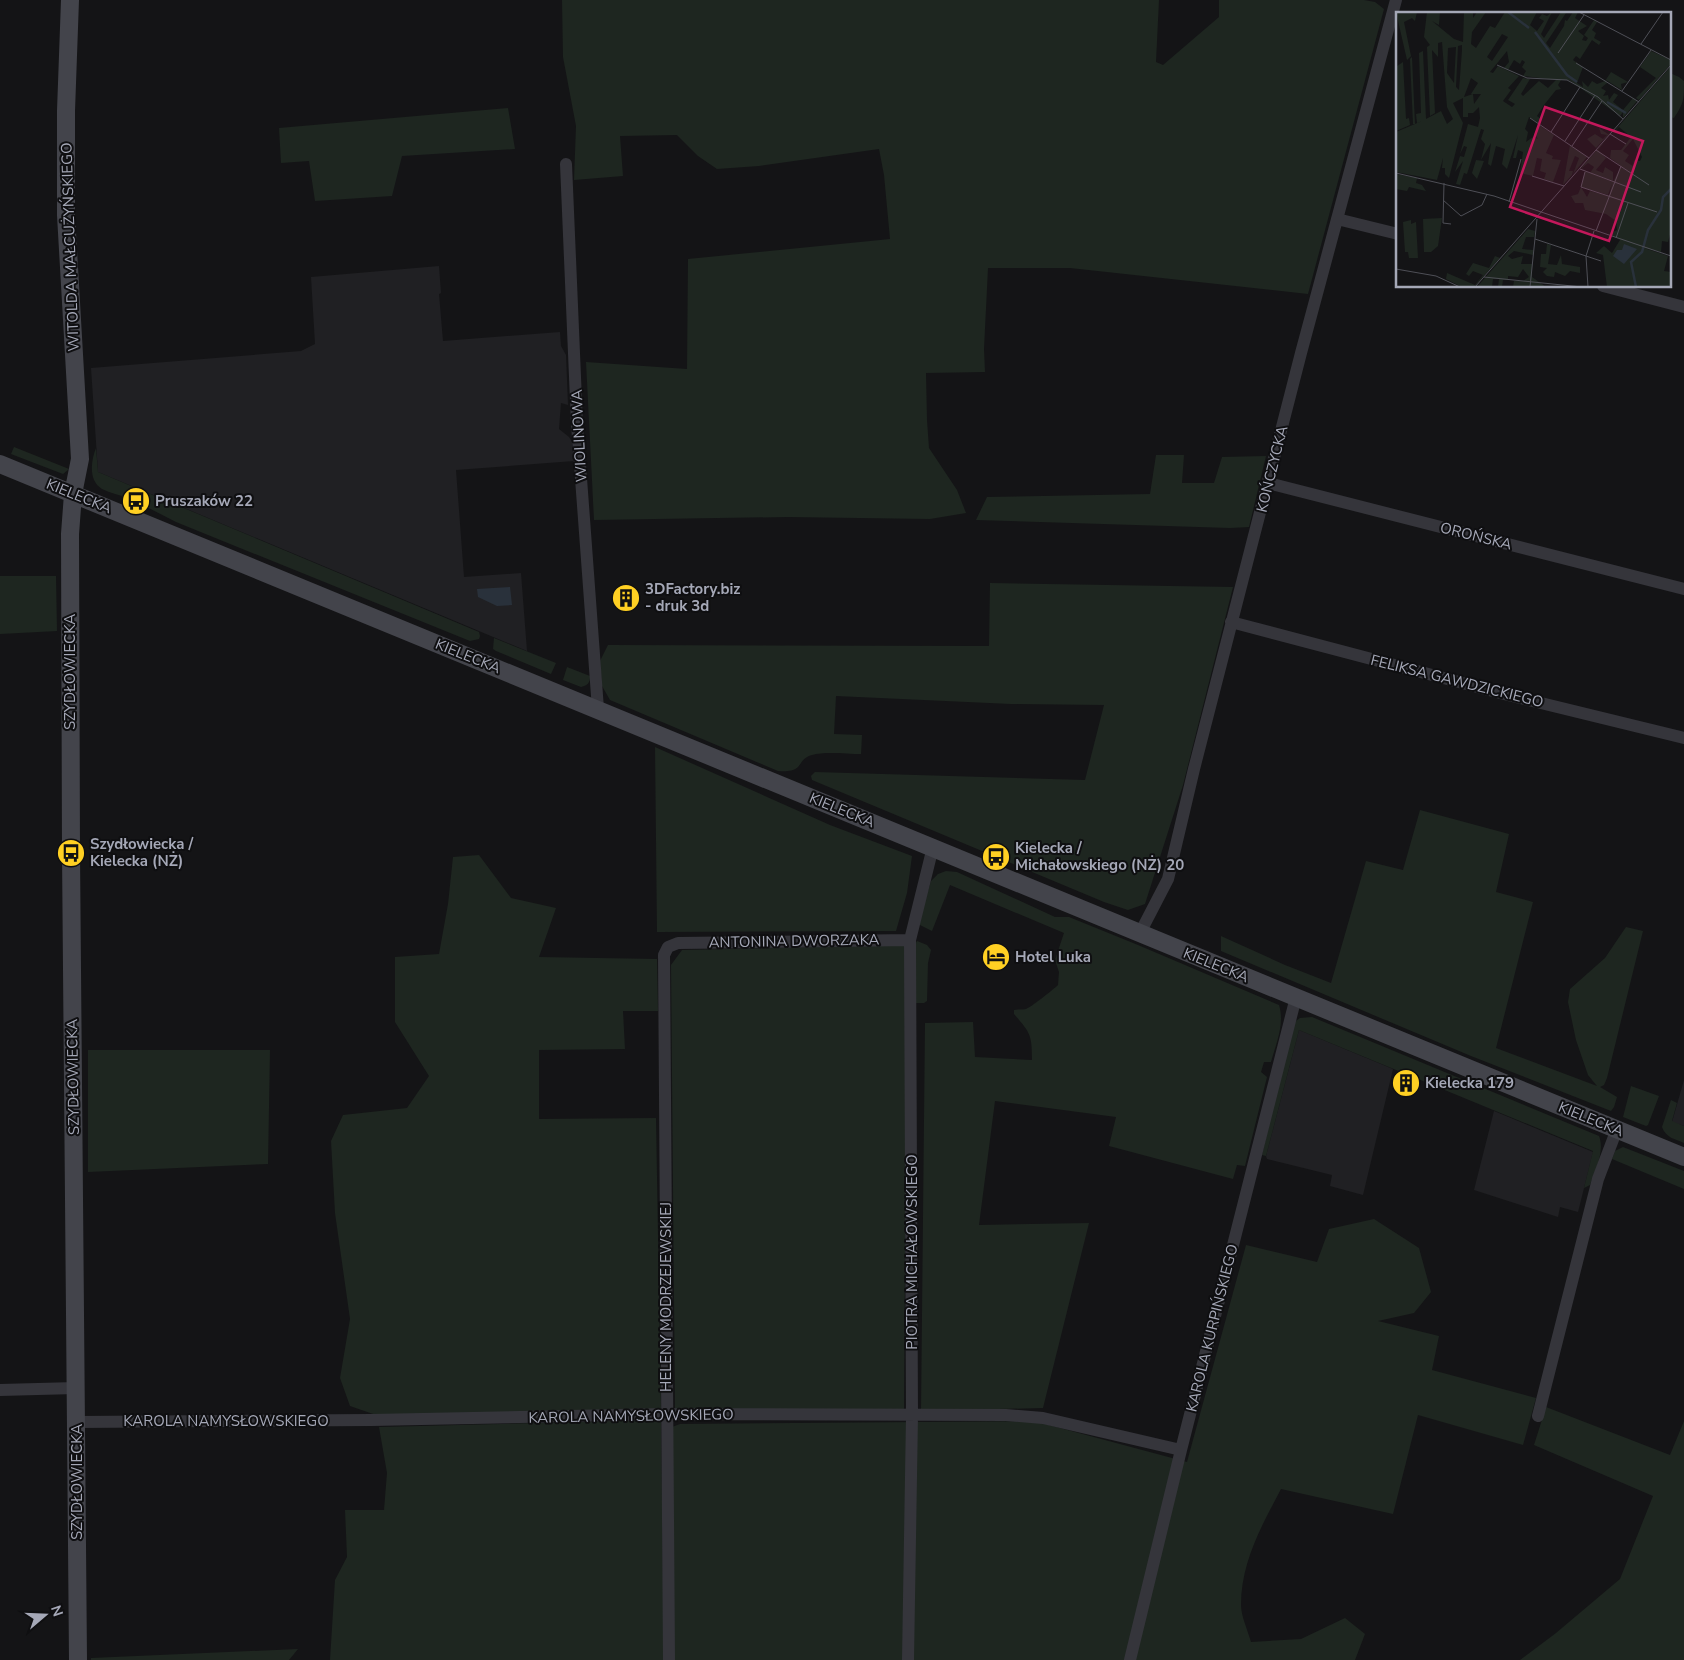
<svg xmlns="http://www.w3.org/2000/svg" width="1684" height="1660" viewBox="0 0 1684 1660" font-family="'Nunito Sans',sans-serif">
<style>
.built{fill:#202023}
.green{fill:#1e2620}
.water{fill:#29313b}
.lines{fill:none;stroke-linecap:round;stroke-linejoin:round}
.street{stroke:#35353b;stroke-width:12}
.secondary{stroke:#43444b;stroke-width:18}
.labels{text-anchor:middle;stroke-width:4;stroke-linejoin:round;paint-order:stroke}
.street-label{font-size:15px;fill:#a5a8b7;stroke:#0f0f11}
.poi-label{font-size:15px;font-weight:bold;fill:#a5a8b7;stroke:#0f0f11;text-anchor:start}
.inset-river{fill:none;stroke:#29313b;stroke-width:2.5}
.inset-road{fill:none;stroke:#4e4f56;stroke-width:1}
.view{fill:#c2185b;fill-opacity:0.15;stroke:#c2185b;stroke-width:2.5}
.inset-edge{fill:none;stroke:#a5a8b7;stroke-width:2.5}
</style>
<rect width="100%" height="100%" fill="#141416"/>
<path class="built" d="M 439,266 L 441,293 L 439,294 L 443,341 L 560,332 L 561,346 L 566,355 L 568,405 L 561,403 L 559,429 L 569,437 L 572,442 L 574,461 L 456,470 L 464,577 L 521,573 L 527,651 L 98,472 L 91,368 L 301,351 L 315,344 L 311,277 Z
M 1299,1030 L 1393,1069 L 1363,1195 L 1330,1186 L 1332,1175 L 1267,1159 L 1266,1156 Z
M 1684,1080 L 1684,1126 L 1672,1122 Z
M 1494,1111 L 1593,1152 L 1578,1212 L 1560,1207 L 1558,1217 L 1474,1190 Z"/>
<path class="green" d="M 562,0 L 1159,0 L 1156,62 L 1163,65 L 1219,17 L 1219,0 L 1364,0 L 1375,2 L 1384,9 L 1308,294 L 1070,268 L 988,268 L 984,349 L 985,372 L 926,373 L 927,420 L 929,448 L 957,490 L 966,513 L 930,519 L 788,517 L 594,520 L 586,362 L 687,369 L 688,259 L 890,239 L 884,175 L 879,149 L 759,166 L 717,169 L 698,156 L 677,135 L 620,136 L 623,176 L 574,180 L 576,126 L 563,57 Z
M 1670,73 L 1679,77 L 1684,81 C 1684,100 1684,103 1674,118 L 1670,117 Z
M 508,108 L 515,149 L 402,156 L 392,196 L 315,201 L 309,161 L 281,163 L 279,128 Z
M 14,447 L 69,469 L 63,474 L 11,454 Z
M 96,448 L 98,472 L 479,632 L 480,636 L 479,639 L 470,641 L 176,522 L 139,503 L 140,499 L 130,495 L 129,498 C 120,495 110,493 102,489 C 88,481 91,460 96,448 Z
M 1156,455 L 1184,455 L 1182,483 L 1214,483 L 1222,457 L 1266,456 L 1249,527 L 1230,528 L 976,520 L 987,497 L 1150,494 Z
M 0,576 L 56,576 L 57,631 L 0,634 Z
M 990,583 L 1233,587 L 1183,785 L 1145,904 L 1128,910 L 1104,902 L 812,780 L 811,776 L 815,772 L 1085,780 L 1104,705 L 1011,704 L 836,696 L 834,734 L 862,735 L 861,754 C 847,754 825,751 812,755 C 795,760 806,773 778,771 L 610,700 L 602,686 L 600,661 L 608,645 L 989,646 Z
M 494,638 L 556,663 L 551,674 L 496,651 L 493,649 Z
M 567,667 L 590,676 C 590,683 588,685 581,687 L 563,680 Z
M 655,747 L 830,825 L 912,856 L 907,893 L 896,931 L 657,932 Z
M 1420,810 L 1509,834 L 1496,892 L 1533,902 L 1496,1048 L 1597,1086 L 1588,1075 L 1576,1040 L 1568,1002 L 1570,989 L 1605,958 L 1626,927 L 1643,931 L 1607,1078 L 1604,1085 L 1600,1087 L 1617,1097 L 1614,1107 L 1611,1111 L 1471,1056 L 1221,951 L 1221,936 L 1285,965 L 1331,983 L 1366,861 L 1403,870 Z
M 479,855 L 511,898 L 556,908 L 539,957 L 657,959 L 658,1011 L 623,1011 L 625,1049 L 539,1050 L 539,1119 L 656,1118 L 661,1410 L 376,1415 L 350,1406 L 340,1378 L 350,1319 L 335,1213 L 331,1141 L 343,1115 L 407,1108 L 429,1076 L 395,1022 L 395,957 L 439,954 L 448,904 L 453,857 Z
M 946,871 L 957,872 L 1055,917 L 1069,917 L 1138,945 L 1279,1005 C 1285,1024 1276,1044 1271,1062 L 1264,1062 L 1261,1072 L 1267,1077 L 1245,1166 L 1237,1165 L 1233,1179 L 1109,1146 L 1116,1117 L 995,1101 L 979,1225 L 1089,1223 L 1043,1408 L 921,1411 L 925,1023 L 973,1022 L 975,1057 L 1032,1060 C 1032,1034 1030,1033 1014,1014 L 1014,1010 C 1018,1009 1022,1010 1026,1009 C 1030,1008 1054,989 1058,985 L 1059,972 L 1055,960 L 1064,933 L 950,885 L 932,931 L 920,925 L 919,921 L 931,881 L 938,874 Z
M 917,941 L 927,945 L 931,950 L 928,963 L 927,1001 L 924,1003 L 916,1003 L 915,944 Z
M 907,945 L 904,1411 L 675,1409 L 671,965 L 682,950 Z
M 1312,1017 L 1599,1136 C 1605,1151 1595,1171 1590,1185 L 1584,1188 L 1593,1151 L 1299,1030 L 1266,1156 L 1262,1155 L 1293,1023 L 1300,1018 Z
M 88,1050 L 270,1050 L 268,1164 L 88,1172 Z
M 1631,1086 L 1659,1096 L 1648,1125 L 1646,1126 L 1623,1117 Z
M 1671,1100 L 1677,1103 L 1672,1121 L 1684,1126 L 1684,1143 C 1675,1139 1666,1138 1662,1127 Z
M 1623,1147 L 1684,1171 L 1684,1189 L 1612,1159 L 1615,1151 Z
M 1374,1219 L 1419,1248 L 1431,1292 L 1414,1313 L 1378,1321 L 1439,1336 L 1432,1370 L 1536,1398 L 1523,1445 L 1418,1415 L 1393,1514 L 1281,1489 C 1262,1525 1241,1562 1241,1605 C 1241,1616 1248,1631 1251,1642 L 1301,1639 L 1345,1618 L 1365,1634 L 1355,1660 L 673,1660 L 672,1427 L 680,1424 L 1034,1421 L 1187,1462 L 1246,1245 L 1317,1262 L 1329,1229 Z
M 1546,1407 L 1670,1455 L 1684,1421 L 1684,1660 L 1520,1660 L 1556,1633 L 1620,1579 L 1653,1496 L 1534,1445 Z
M 661,1420 L 664,1660 L 330,1660 L 335,1580 L 347,1557 L 345,1510 L 384,1510 L 387,1473 L 379,1427 Z
M 298,1649 L 289,1660 L 91,1660 L 91,1658 Z"/>
<path class="water" d="M 510,587 L 512,605 L 497,606 L 478,597 L 477,589 Z"/>
<g class="lines">
<path class="street" d="M 566,164 L 577,424 L 598,709
M 1337,219 L 1398,234
M 1603,286 L 1684,307
M 1268,483 L 1684,589
M 1231,622 L 1508,695 L 1684,738
M 1140,933 L 1168,879 L 1194,769 L 1301,353 L 1396,0
M 0,1390 L 76,1388
M 1538,1416 L 1598,1179 L 1617,1129
M 77,1422 L 372,1420 L 667,1414 L 1006,1415 L 1043,1418 L 1181,1450
M 669,1660 L 664,955 L 668,947 L 678,943 L 910,940
M 908,1660 L 912,1416 L 910,940 L 933,847
M 1130,1660 L 1181,1450 L 1296,997"/>
<path class="secondary" d="M 70,0 L 66,111 L 66,215 L 80,459 L 73,494 L 70,534 L 71,853 L 78,1660
M 0,464 L 1684,1157"/>
</g>
<defs>
<symbol id="bus-disc" viewBox="-11 -11 22 22"><circle r="9.5" fill="#ffd023" stroke="#0f0f11"/><path d="M-5-6H5V4H4V6H2V4H-2V6H-4V4H-5ZM-3.5-4V0h7V-4ZM-3.5 1.2v1.5H-2V1.2ZM2 1.2v1.5H3.5V1.2Z" fill="#111"/></symbol>
<symbol id="building-disc" viewBox="-11 -11 22 22"><circle r="9.5" fill="#ffd023" stroke="#0f0f11"/><path d="M-4-6H4V6H1V3H-1V6H-4ZM-2.5-4.3h1.7v1.8h-1.7ZM.8-4.3h1.7v1.8H.8ZM-2.5-1h1.7V.8h-1.7ZM.8-1h1.7V.8H.8Z" fill="#111"/></symbol>
<symbol id="hotel-disc" viewBox="-11 -11 22 22"><circle r="9.5" fill="#ffd023" stroke="#0f0f11"/><path d="M-6-4.5h1.5V1H6V5H4.5V3h-9V5H-6ZM-4 0a1.8 1.8 0 1 1 3.6 0ZM.5 0V-2.5h3Q6-2.5 6 0Z" fill="#111"/></symbol>
</defs>
<g fill-rule="evenodd">
<use href="#bus-disc" x="120" y="485" width="32" height="32"/>
<use href="#building-disc" x="610" y="582" width="32" height="32"/>
<use href="#bus-disc" x="55" y="837" width="32" height="32"/>
<use href="#bus-disc" x="980" y="841" width="32" height="32"/>
<use href="#hotel-disc" x="980" y="941" width="32" height="32"/>
<use href="#building-disc" x="1390" y="1067" width="32" height="32"/>
</g>
<g class="labels">
<g class="street-label">
<text transform="translate(70 247) rotate(-92)" y="5">WITOLDA MAŁCUŻYŃSKIEGO</text>
<text transform="translate(579 436) rotate(-93)" y="5">WIOLINOWA</text>
<text transform="translate(1272 469) rotate(-76)" y="5">KOŃCZYCKA</text>
<text transform="translate(79 496) rotate(22)" y="5">KIELECKA</text>
<text transform="translate(1476 536) rotate(14)" y="5">OROŃSKA</text>
<text transform="translate(468 656) rotate(22)" y="5">KIELECKA</text>
<text transform="translate(70 672) rotate(-90)" y="5">SZYDŁOWIECKA</text>
<text transform="translate(1457 681) rotate(14)" y="5">FELIKSA GAWDZICKIEGO</text>
<text transform="translate(842 810) rotate(22)" y="5">KIELECKA</text>
<text transform="translate(794 941) rotate(-1)" y="5">ANTONINA DWORZAKA</text>
<text transform="translate(1216 965) rotate(22)" y="5">KIELECKA</text>
<text transform="translate(73 1077) rotate(-91)" y="5">SZYDŁOWIECKA</text>
<text transform="translate(1591 1119) rotate(22)" y="5">KIELECKA</text>
<text transform="translate(912 1252) rotate(-90)" y="5">PIOTRA MICHAŁOWSKIEGO</text>
<text transform="translate(666 1297) rotate(-90)" y="5">HELENY MODRZEJEWSKIEJ</text>
<text transform="translate(1212 1328) rotate(-76)" y="5">KAROLA KURPIŃSKIEGO</text>
<text transform="translate(631 1416) rotate(-1)" y="5">KAROLA NAMYSŁOWSKIEGO</text>
<text x="226" y="1426">KAROLA NAMYSŁOWSKIEGO</text>
<text transform="translate(77 1482) rotate(-90)" y="5">SZYDŁOWIECKA</text>
</g>
<g class="poi-label">
<text x="155" y="506">Pruszaków 22</text>
<text x="645" y="594">3DFactory.biz<tspan x="645" dy="17">- druk 3d</tspan></text>
<text x="90" y="849">Szydłowiecka /<tspan x="90" dy="17">Kielecka (NŻ)</tspan></text>
<text x="1015" y="853">Kielecka /<tspan x="1015" dy="17">Michałowskiego (NŻ) 20</tspan></text>
<text x="1015" y="962">Hotel Luka</text>
<text x="1425" y="1088">Kielecka 179</text>
</g>
</g>
<g transform="translate(1396 12)">
<rect width="275" height="275" fill="#141416"/>
<path d="M 0,0 L 21,0 L 19,9 L 16,6 L 8,10 L 15,44 L 11,48 ZM 31,0 L 44,0 L 43,13 L 36,9 L 58,27 L 67,30 L 68,0 L 77,0 L 77,6 L 81,0 L 90,0 L 76,20 L 75,32 L 80,36 L 94,14 L 99,16 L 109,0 L 141,0 L 134,13 L 141,19 L 148,9 L 143,6 L 146,2 L 151,4 L 156,0 L 145,22 L 148,26 L 165,0 L 170,1 L 150,31 L 154,36 L 168,14 L 169,8 L 171,9 L 177,0 L 182,0 L 179,6 L 191,14 L 182,19 L 188,24 L 186,28 L 190,29 L 192,26 L 188,23 L 198,8 L 201,10 L 196,18 L 200,21 L 198,26 L 205,30 L 203,33 L 196,28 L 184,47 L 180,44 L 177,48 L 187,55 L 181,71 L 187,75 L 186,69 L 192,75 L 196,69 L 201,72 L 209,69 L 215,60 L 232,70 L 225,72 L 226,78 L 210,68 L 211,71 L 205,76 L 210,79 L 207,84 L 212,83 L 213,88 L 218,81 L 222,83 L 217,90 L 227,98 L 237,86 L 241,89 L 227,106 L 227,100 L 224,104 L 173,68 L 165,68 L 162,73 L 165,77 L 160,78 L 148,93 L 141,104 L 145,107 L 142,111 L 133,105 L 129,117 L 132,120 L 130,130 L 137,125 L 142,127 L 138,122 L 143,113 L 158,123 L 150,141 L 157,144 L 156,147 L 165,148 L 157,170 L 148,167 L 150,161 L 144,159 L 146,147 L 141,146 L 137,164 L 124,161 L 127,140 L 122,138 L 120,146 L 117,146 L 122,123 L 111,157 L 106,152 L 109,137 L 100,134 L 95,154 L 92,152 L 95,131 L 85,148 L 89,132 L 85,127 L 88,118 L 85,117 L 71,162 L 68,161 L 64,173 L 60,172 L 67,149 L 59,160 L 64,144 L 68,145 L 71,135 L 68,134 L 64,142 L 72,112 L 82,115 L 84,106 L 83,95 L 77,101 L 72,101 L 72,105 L 67,105 L 67,86 L 57,91 L 67,111 L 53,166 L 49,162 L 49,156 L 46,156 L 47,146 L 41,168 L 0,160 L 0,120 L 26,109 L 21,111 L 20,102 L 25,101 L 23,41 L 27,39 L 30,107 L 45,99 L 51,112 L 57,107 L 51,95 L 46,30 L 42,31 L 42,45 L 36,38 L 39,101 L 34,104 L 31,35 L 34,33 L 28,25 ZM 106,22 L 112,25 L 96,49 L 91,45 ZM 66,33 L 66,38 L 63,78 L 60,75 L 62,34 ZM 60,35 L 58,71 L 51,61 L 52,36 ZM 111,39 L 113,50 L 108,56 L 112,58 L 118,48 L 124,52 L 126,48 L 129,50 L 126,55 L 130,59 L 127,64 L 160,68 L 152,76 L 143,69 L 127,84 L 125,82 L 134,67 L 127,66 L 112,88 L 119,92 L 116,95 L 107,89 L 115,78 L 112,76 L 123,64 L 102,54 L 97,61 L 94,60 ZM 75,66 L 82,71 L 75,82 L 92,82 L 85,82 L 78,92 L 77,82 L 68,85 ZM 255,39 L 275,48 L 275,52 L 243,88 L 240,86 L 260,66 L 244,55 ZM 0,45 L 1,54 L 7,50 L 10,107 L 13,106 L 14,113 L 0,119 ZM 16,45 L 19,112 L 17,112 L 14,47 ZM 275,54 L 275,219 L 272,230 L 266,229 L 265,240 L 248,236 L 272,244 L 268,259 L 275,260 L 275,275 L 211,275 L 207,243 L 200,241 L 208,234 L 216,241 L 224,228 L 220,226 L 232,191 L 220,225 L 215,223 L 218,211 L 217,220 L 221,218 L 220,209 L 210,202 L 189,198 L 187,191 L 179,191 L 175,184 L 182,182 L 185,175 L 191,185 L 194,179 L 213,184 L 216,172 L 212,183 L 185,175 L 189,159 L 217,170 L 225,154 L 214,146 L 215,138 L 225,138 L 235,125 L 223,115 L 216,122 ZM 237,127 L 246,145 L 244,149 L 238,148 L 237,154 L 229,149 L 233,143 L 227,139 ZM 203,116 L 212,122 L 215,120 L 200,136 L 191,127 L 199,122 L 207,127 L 211,123 L 205,122 ZM 214,123 L 202,138 L 210,146 L 200,158 L 207,161 L 209,155 L 217,160 L 217,169 L 194,161 L 198,155 L 192,151 L 186,156 L 189,158 L 185,156 ZM 174,133 L 191,145 L 177,162 L 183,146 L 179,144 L 173,159 L 177,159 L 176,163 L 167,173 ZM 80,148 L 88,149 L 81,167 L 76,161 ZM 0,162 L 21,166 L 20,171 L 26,173 L 30,179 L 13,175 L 11,179 L 0,177 ZM 46,206 L 42,234 L 35,240 L 28,240 L 27,207 ZM 15,208 L 15,212 L 20,210 L 22,246 L 13,246 L 12,240 L 9,240 L 7,210 ZM 132,217 L 139,219 L 138,225 L 130,225 L 126,237 L 137,238 L 137,243 L 118,239 L 112,244 L 116,247 L 127,244 L 125,252 L 136,252 L 136,265 L 150,275 L 135,275 L 134,271 L 134,275 L 117,275 L 118,269 L 127,269 L 133,265 L 127,257 L 122,265 L 112,264 L 112,268 L 107,268 L 106,275 L 102,275 L 103,267 L 97,267 L 96,275 L 81,275 ZM 151,232 L 155,233 L 152,252 L 161,253 L 165,243 L 166,252 L 184,255 L 184,261 L 174,259 L 169,264 L 159,260 L 158,265 L 151,264 L 147,260 L 151,256 L 144,255 L 145,242 L 150,242 ZM 99,244 L 104,246 L 78,275 L 66,275 L 50,267 L 51,261 L 79,273 L 87,263 L 77,259 L 73,264 L 70,262 L 77,251 L 93,256 Z" fill="#1e2620" fill-rule="evenodd"/>
<path d="M 228,232 L 241,237 L 228,252 L 217,244 L 221,238 L 226,238 Z" fill="#29313b"/>
<path class="inset-river" d="M 112,0 L 133,16M 139,20 L 171,63 L 181,70M 211,90 L 230,101M 240,275 L 235,250 L 246,240 L 252,218 L 265,198 L 267,185 L 275,177"/>
<path class="inset-road" d="M 183,0 L 275,48M 245,32 L 267,0M 162,41 L 188,3M 180,51 L 243,90M 101,53 L 131,66 L 171,68 L 202,85 L 227,107M 226,79 L 255,38M 134,106 L 193,146M 155,120 L 184,75M 214,122 L 230,132M 169,129 L 199,83M 176,134 L 206,89M 200,138 L 253,173M 184,157 L 245,180M 189,160 L 185,175 L 261,200M 0,161 L 98,184 L 275,244M 136,164 L 168,174M 48,171 L 47,211 L 55,212M 47,188 L 65,204 L 86,193 L 91,182M 113,190 L 125,147M 200,219 L 225,154M 220,226 L 232,191M 139,227 L 205,249M 0,257 L 40,264 L 64,275M 88,265 L 186,275M 79,275 L 275,53M 134,275 L 141,207M 192,275 L 190,244 L 198,219"/>
<path class="view" d="M 149,95 L 247,129 L 213,229 L 114,195 Z"/>
<rect width="275" height="275" class="inset-edge"/>
</g>
<g transform="translate(45 1615) rotate(71)" stroke="#0f0f11" stroke-width="4" paint-order="stroke">
<path d="M0-4L9 19L0 12L-9 19Z" fill="#a5a8b7"/>
<text y="-8" font-size="14" font-weight="bold" text-anchor="middle" fill="#a5a8b7">N</text>
</g>
</svg>
